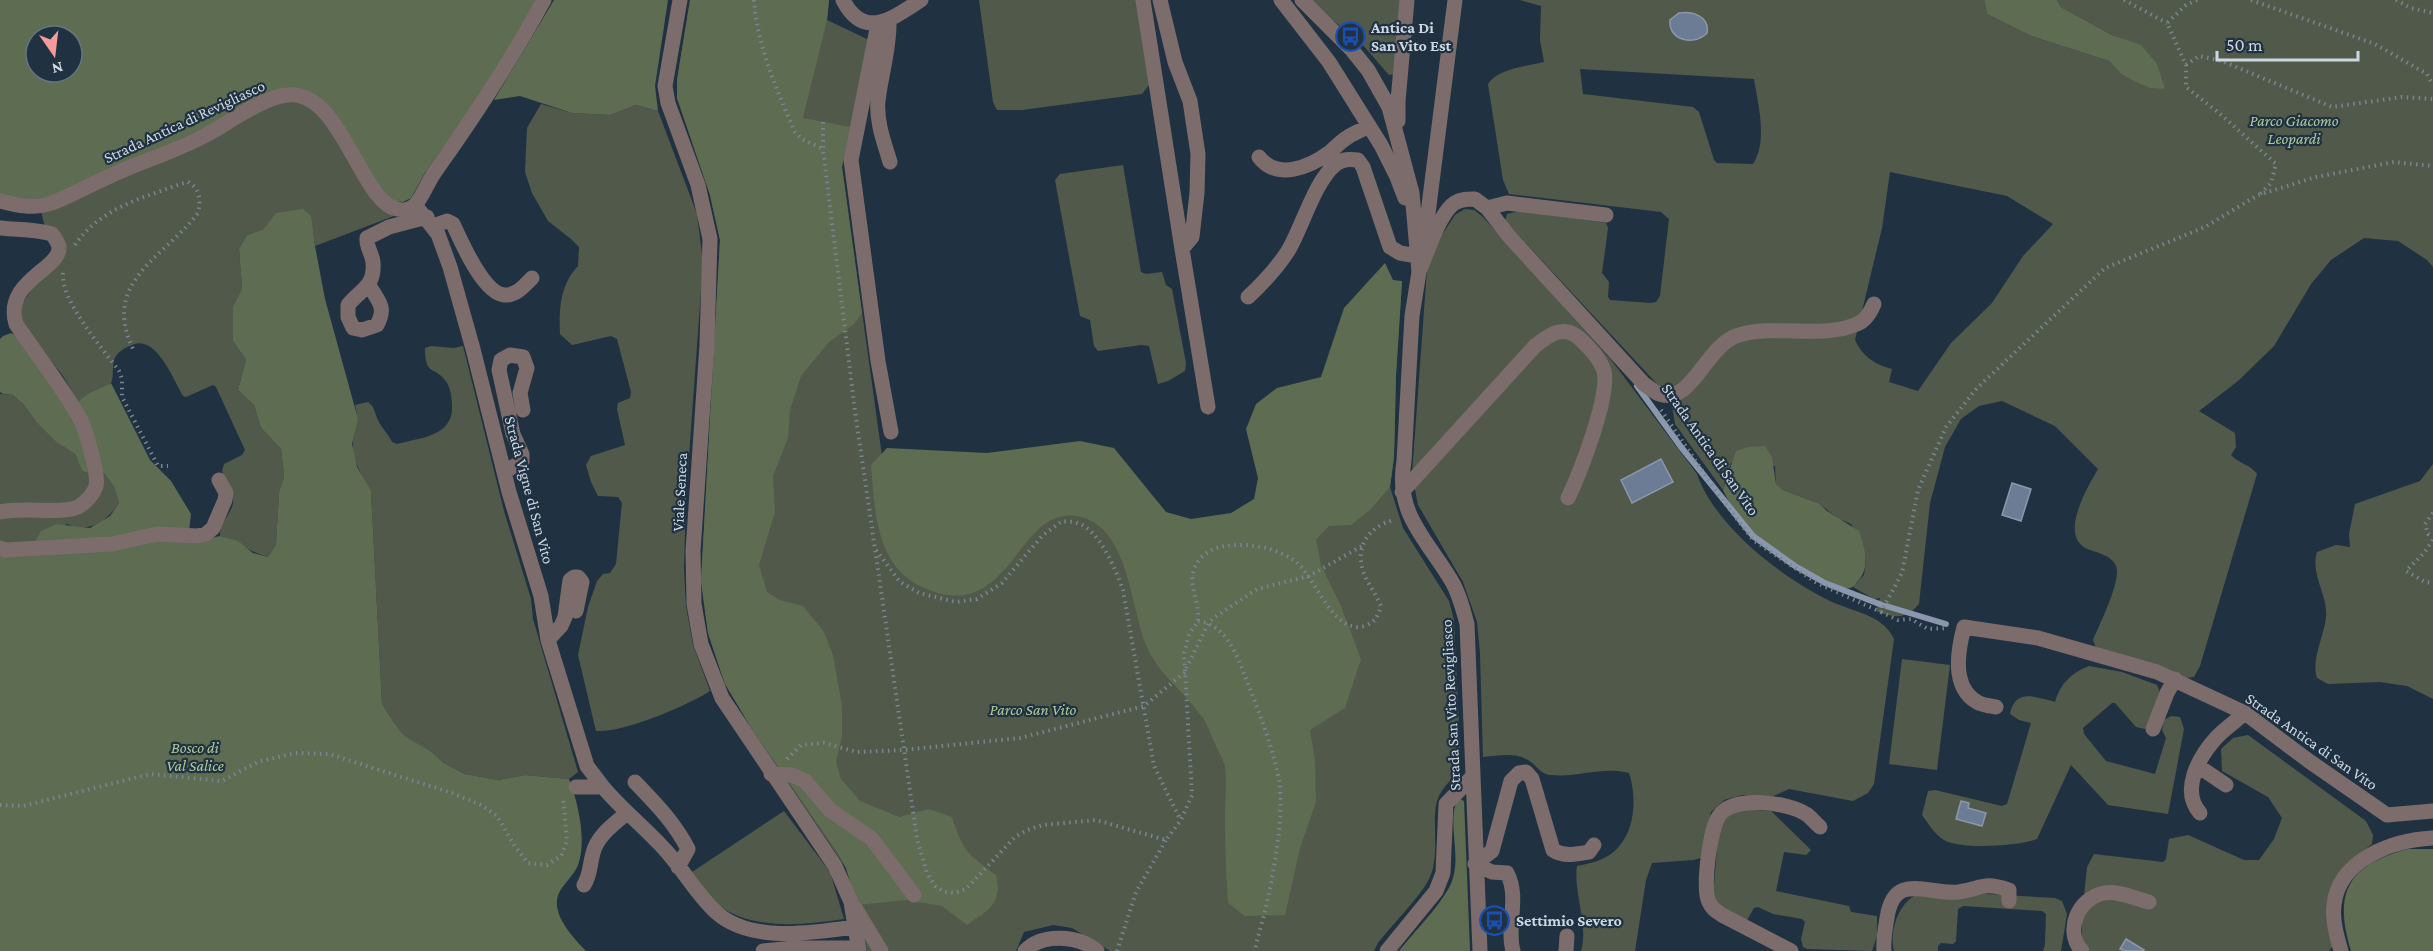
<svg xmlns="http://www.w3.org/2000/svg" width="2433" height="951" viewBox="0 0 2433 951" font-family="'Crimson Pro',serif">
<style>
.green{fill:#515a4a;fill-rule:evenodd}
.forest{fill:#5e6c52;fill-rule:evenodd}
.water{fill:#6d7c95;stroke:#8a97ac;stroke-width:1.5}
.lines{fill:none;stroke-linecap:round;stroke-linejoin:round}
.stream{stroke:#8a97ac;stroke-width:6}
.path{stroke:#788692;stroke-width:4;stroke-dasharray:1.5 4.5;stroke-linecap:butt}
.minor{stroke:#7c6d6c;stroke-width:15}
.labels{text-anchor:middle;stroke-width:4.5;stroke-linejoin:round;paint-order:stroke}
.poi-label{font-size:16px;font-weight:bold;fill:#ccd7e1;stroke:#203241;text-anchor:start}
.park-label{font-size:16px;font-style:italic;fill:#afca99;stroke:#203241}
.street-label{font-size:16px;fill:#ccd7e1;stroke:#203241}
</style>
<rect width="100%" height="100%" fill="#203241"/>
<path class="green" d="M 690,0 L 829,0 L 827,20 L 869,40 L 842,167 L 882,456 L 1213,526 L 1246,517 L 1402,281 L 1396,375 L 1394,457 L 1390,487 L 1403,528 L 1449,601 L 1454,620 L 1461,769 C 1454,777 1445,785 1440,794 C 1428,815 1443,854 1428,881 C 1418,899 1391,926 1378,943 L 1374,951 L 1110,951 L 1072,928 L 1053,925 L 1024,932 L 1016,951 L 867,951 L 857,905 L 846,868 L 752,729 L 725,684 L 708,633 L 701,581 L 720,240 L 710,195 L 677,98 L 677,80 Z
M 979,0 L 1138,0 L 1149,69 L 1149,85 L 1142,94 L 1022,110 L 997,110 L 993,102 Z
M 1308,0 L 1401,0 L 1395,74 L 1389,75 L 1362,44 Z
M 1520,0 L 1984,0 L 1987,14 L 2031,36 L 2109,61 L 2120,73 L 2164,89 L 2157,63 L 2141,46 L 2112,35 L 2061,7 L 2057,0 L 2433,0 L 2433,267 L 2427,260 L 2398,241 L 2364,238 L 2331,260 L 2311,284 L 2274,346 L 2238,381 L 2199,411 L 2235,433 L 2236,447 L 2231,455 C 2239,464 2250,464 2257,474 L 2200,666 L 2194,677 L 2185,678 L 2096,648 L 2093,640 C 2099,625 2122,580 2116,566 C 2112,556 2099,553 2090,550 C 2056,538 2088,487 2098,469 L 2055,426 L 2002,401 L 1979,406 L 1961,419 L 1945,447 L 1930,503 L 1919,604 C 1906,620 1894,618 1876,611 L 1880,598 L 1874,599 L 1853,587 L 1864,575 L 1866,561 L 1863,544 L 1851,524 L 1837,518 L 1820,504 L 1783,490 L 1776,484 L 1775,466 L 1731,463 L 1723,490 L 1675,424 L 1672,405 L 1659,386 L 1505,221 L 1507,214 L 1520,211 L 1606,223 L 1608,228 L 1602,273 L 1609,282 L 1608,297 L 1610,300 L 1651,303 L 1656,302 L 1660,296 L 1669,219 L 1661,212 L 1509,194 L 1503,180 L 1488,84 C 1498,68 1528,66 1544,62 L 1540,40 L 1541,6 ZM 1580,69 L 1754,79 C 1758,104 1768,141 1753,164 L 1717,163 L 1714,160 L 1699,112 L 1693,107 L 1583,94 ZM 1890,172 L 2007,196 L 2053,224 L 2023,256 L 1992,303 L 1951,343 L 1918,391 L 1889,382 L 1892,369 C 1874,364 1863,357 1855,340 L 1882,228 Z
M 280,101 L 299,101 L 316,111 L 394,216 L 315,246 L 313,231 L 264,229 L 247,235 L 239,249 L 242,289 L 233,306 L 233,341 L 246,360 L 238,390 L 254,405 L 261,428 L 281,449 L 284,477 L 279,492 L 276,544 L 268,557 C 249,552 240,542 220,536 C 219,523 230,516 233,504 C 235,494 226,480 222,471 L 224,464 L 242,455 L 245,450 L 216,387 L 213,385 L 186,397 L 183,396 C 173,379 156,334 132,345 C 124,348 117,352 114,360 C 112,368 114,376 111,383 L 89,393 L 79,403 L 63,376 L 21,323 L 22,304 L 38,280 L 54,270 L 65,254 L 64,241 L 45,227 L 41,211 Z
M 541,104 L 572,113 L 610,115 L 636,105 L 658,111 L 697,214 L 703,263 L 686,497 L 684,569 L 686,606 L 693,645 L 710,691 C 687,706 623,733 596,731 L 578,655 L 588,607 L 597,581 L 603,574 L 610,573 L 616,564 L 622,503 L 618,497 L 598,496 L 591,482 L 586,465 L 591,456 L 625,445 L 617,409 L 618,403 L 630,398 L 631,392 L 617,339 L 611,336 L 572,345 L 560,334 C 559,309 560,285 578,266 L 579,247 L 571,239 L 548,221 L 532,193 L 525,172 L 527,128 Z
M 1123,165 L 1141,272 L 1146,274 L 1162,272 L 1166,285 L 1172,289 L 1186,363 L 1185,371 L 1168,381 L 1158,384 L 1149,346 L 1141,345 L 1098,351 L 1094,346 L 1090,320 L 1080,316 L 1055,180 L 1060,174 Z
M 1465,209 L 1474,210 L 1483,217 L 1612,361 L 1697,474 C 1714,525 1781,577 1828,600 C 1851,612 1882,613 1894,639 L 1874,784 L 1868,793 L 1853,801 L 1789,789 L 1771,797 L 1742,795 L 1724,800 L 1711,812 L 1701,858 L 1693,860 L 1652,863 L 1646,880 L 1635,951 L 1581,951 C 1589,926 1573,892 1577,866 C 1584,864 1593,863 1600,860 C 1634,847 1639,803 1629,773 C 1601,766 1578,778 1551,775 C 1539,774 1537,765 1528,760 C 1515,752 1498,756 1483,757 L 1480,653 L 1477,622 L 1463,582 L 1418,505 L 1412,474 L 1428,256 L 1455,215 Z
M 431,346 L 454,348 L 463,346 L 504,511 L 531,599 L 533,619 L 578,772 L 569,779 L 525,775 L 498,780 L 465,774 L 444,763 L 432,752 L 404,737 L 393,721 L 382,704 L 371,490 C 362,476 351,460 353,442 C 355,425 359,423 355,405 L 368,402 C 375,407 374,412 378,420 C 382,429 388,433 392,442 L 397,444 C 420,438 453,436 452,407 C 452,399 451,387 445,380 C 434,366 425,376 425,348 Z
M 0,394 L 13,395 L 24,405 L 37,423 L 57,443 L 75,454 L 82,471 L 90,474 L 104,473 L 114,487 L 119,503 C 107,521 89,534 67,524 L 35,542 L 0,554 Z
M 2433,464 L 2433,699 L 2407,686 L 2380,682 L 2328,684 L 2317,678 C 2311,659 2324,637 2326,617 C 2328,594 2310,575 2317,552 L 2336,545 L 2350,547 L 2349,534 L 2355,504 L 2420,481 Z
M 1902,659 L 1950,665 L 1937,770 L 1889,764 Z
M 2089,666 L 2122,672 L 2157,685 L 2160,693 L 2145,729 L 2136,727 L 2115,703 L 2112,703 L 2083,728 L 2084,734 L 2106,761 L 2155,774 L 2166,738 L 2162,730 L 2164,720 L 2171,716 L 2180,717 L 2184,729 L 2168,814 L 2108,805 L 2071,765 L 2037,839 C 2019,846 1961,850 1944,840 C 1935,835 1928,823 1922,815 L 1928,791 L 1935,790 L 2002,806 L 2007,804 L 2031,723 L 2019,720 L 2010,714 C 2015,688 2036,697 2055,702 C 2060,684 2071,673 2089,666 Z
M 2248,735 L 2366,821 L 2373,835 L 2372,844 L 2347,864 L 2333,946 L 2329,951 L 2090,951 L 2082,939 L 2082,915 L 2087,867 L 2094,854 L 2163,862 L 2166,859 L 2169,839 L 2188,835 L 2244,860 L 2259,860 L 2274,839 L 2282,818 L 2268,797 L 2222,771 L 2221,749 L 2233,738 Z
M 1740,809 L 1771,811 L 1811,850 L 1806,855 L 1784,852 L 1776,891 L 1849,906 L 1851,912 L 1877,916 L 1877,936 L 1872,951 L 1807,949 L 1803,947 L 1801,939 L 1805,922 L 1802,919 L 1773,914 L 1758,907 L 1754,908 L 1746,922 L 1718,907 L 1713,896 L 1719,825 L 1723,820 Z
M 784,811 L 830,872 L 844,919 C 803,925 754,931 718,905 C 708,898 700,882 692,872 Z
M 1987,894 L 2055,898 L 2062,901 L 2067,914 L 2061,951 L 2043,951 L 2045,944 L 2046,914 L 2042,911 L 1963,906 L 1958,909 L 1956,941 L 1953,944 L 1941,943 L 1938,946 L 1938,951 L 1894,951 C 1889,932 1898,904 1916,895 Z"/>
<path class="forest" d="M 0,0 L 537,0 L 510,53 L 425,173 L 411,198 L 403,202 L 391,201 L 300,91 L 190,135 L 52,197 L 22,200 L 0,195 ZM 36,36 L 72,36 L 72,72 L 36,72 Z
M 554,0 L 668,0 L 655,86 L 658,111 L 636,105 L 610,115 L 572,113 L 520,96 L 494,100 Z
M 690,0 L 829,0 L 827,20 L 803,118 L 850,127 L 842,167 L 862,313 L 854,324 L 829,342 L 801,376 L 790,410 L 788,438 L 773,476 L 775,512 L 759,565 L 767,592 L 780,600 L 803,606 L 824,632 L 833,655 L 842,706 L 842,736 L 836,762 L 841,779 L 860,801 L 899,817 L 929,809 L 952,817 C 963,851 967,854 996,875 C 1003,904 988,910 967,925 L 942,906 L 907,900 L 857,905 L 846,868 L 839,855 L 752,729 L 725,684 L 708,633 L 701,581 L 720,240 L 710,195 L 677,98 L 677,80 Z
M 1984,0 L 2057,0 L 2061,7 L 2112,35 L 2141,45 L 2157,63 L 2165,89 L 2150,88 L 2134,81 L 2120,73 L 2109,61 L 2031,36 L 1987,14 Z
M 303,209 L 311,216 L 315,246 L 325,299 L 358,419 L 352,444 L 357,467 L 371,490 L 382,704 L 393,721 L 404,736 L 432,752 L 444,763 L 465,774 L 498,780 L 525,775 L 569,779 C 578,802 587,841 578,865 C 575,874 565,882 560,891 C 548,912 573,937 586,951 L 0,951 L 0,554 L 35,542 L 41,531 L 56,524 L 90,528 L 110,516 L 119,503 L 114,487 L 104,473 L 90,474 L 82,471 L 75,454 L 57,443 L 37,423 L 24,405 L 13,395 L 3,394 L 0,392 L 0,339 L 3,336 L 11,333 L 17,336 L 69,409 L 89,393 L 111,383 L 150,460 L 171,481 L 191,514 L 189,531 L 193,542 L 220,536 L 238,541 L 253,553 L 268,557 L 276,544 L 279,492 L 284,477 L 281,449 L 261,428 L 254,405 L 238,390 L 246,360 L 233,341 L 233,306 L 242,289 L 239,249 L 247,235 L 264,229 L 276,213 Z
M 1385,263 L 1393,280 L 1402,281 L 1396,375 L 1394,457 L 1390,487 L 1370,510 L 1351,525 L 1329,526 L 1316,539 L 1321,565 L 1341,606 L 1361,659 L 1345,708 L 1310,730 L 1315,760 L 1316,802 L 1300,848 L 1285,915 L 1245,916 L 1228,903 C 1226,874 1225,846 1225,817 C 1225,801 1227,783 1225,767 C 1224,760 1219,753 1216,746 C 1212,737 1208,726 1203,718 C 1185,692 1159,675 1147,647 C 1130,608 1129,522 1075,516 C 1016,508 1010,628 922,587 C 875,565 875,510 871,465 L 887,448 L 987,453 L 1080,441 L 1114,448 L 1166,512 L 1191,519 L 1231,513 L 1254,499 L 1258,478 L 1246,429 L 1256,404 L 1277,388 L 1321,377 L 1344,308 Z
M 1765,446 L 1772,457 L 1776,484 L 1783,490 L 1820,504 L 1827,511 L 1859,531 C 1865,548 1871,568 1857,582 C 1855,585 1854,587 1850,588 C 1829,592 1760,541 1745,525 C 1736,514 1729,503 1723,490 L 1736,451 L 1748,447 Z
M 1458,798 L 1464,801 L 1470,951 L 1399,951 C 1413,933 1445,901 1452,881 C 1462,854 1446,823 1458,798 Z
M 2408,849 L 2433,849 L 2433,951 L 2351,951 C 2333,892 2348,865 2408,849 Z"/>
<path class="water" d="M 1679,13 C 1692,11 1710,16 1707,33 C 1695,46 1668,41 1670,20 Z
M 1661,459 L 1673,482 L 1632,503 L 1621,480 Z
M 2012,483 L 2031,489 L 2021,521 L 2002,515 Z
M 1961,801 L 1969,803 L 1968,808 L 1986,813 L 1982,826 L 1956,819 Z
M 2126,939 L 2144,950 L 2143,951 L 2125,951 L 2120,949 Z"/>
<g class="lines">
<path class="stream" d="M 1637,386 L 1681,447 L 1753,536 L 1795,566 L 1825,583 L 1882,605
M 1886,606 L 1946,624"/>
<path class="path" d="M 754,0 C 757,45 777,91 795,132 L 802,139 L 823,149
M 2124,0 L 2167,23
M 2197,0 L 2186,5 L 2167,23 L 2186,65 L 2186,87 L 2219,113 L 2276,164 L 2271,183 L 2259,195
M 2251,0 L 2375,44 L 2427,74 L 2433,85
M 2396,0 L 2411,8 L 2433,13
M 2186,65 L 2199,56 L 2222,61 L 2332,107 L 2402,97 L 2433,99
M 823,122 L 823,149 L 855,411 L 917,839 L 927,873 L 935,886 L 945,892 L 955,893 L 966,889 L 1015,837 L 1027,830 L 1043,825 L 1096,820 L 1166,840 L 1181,820 L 1192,795 L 1184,653 C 1186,647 1187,641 1189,635 C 1191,630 1197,625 1198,620 C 1200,604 1188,585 1194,570 C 1198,556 1211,548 1225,546 C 1248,543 1275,547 1295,561 C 1315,576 1333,635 1364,626 C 1375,623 1378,616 1381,606 C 1376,594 1367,583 1363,571 C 1355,545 1370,526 1394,520
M 75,245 C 99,209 142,198 180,184 L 188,182 C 200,189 201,199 198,213 C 163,259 101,281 133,349
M 63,273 C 60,300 103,349 119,371 L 122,379 L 122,397 L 158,466 L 168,466
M 1661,410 L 1723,501 L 1753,540 L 1817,583 L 1881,612 L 1902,573 L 1918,490 L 1946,427 L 1977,388 L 2105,268 L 2205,227 L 2258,195 L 2316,177 L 2394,162 L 2433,166
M 2433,513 L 2425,524 L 2428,534 L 2433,537
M 2433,540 L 2424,553 L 2406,571 L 2425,582 L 2433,583
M 876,550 L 900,582 L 919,593 L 956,602 L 977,599 L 1002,583 L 1042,536 L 1062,521 C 1067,522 1073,521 1077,523 C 1099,529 1116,570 1123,590 L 1154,766 L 1180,819
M 1881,612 L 1898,620 L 1911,619 L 1928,629 L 1947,628
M 1198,621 C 1225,624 1236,653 1245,676 C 1258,710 1272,744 1279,780 C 1285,815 1273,876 1265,911 C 1262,924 1257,938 1255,951
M 787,759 L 801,745 L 824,743 L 857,752 L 903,750 L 1020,738 L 1144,706 L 1184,673 L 1209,622 L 1215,617 L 1257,589 L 1309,576 L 1362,546
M 0,805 L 23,806 L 150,774 L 222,781 L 258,762 L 295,753 L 329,754 L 452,793 L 481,805 L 497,816 L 514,845 L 528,863 L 547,865 L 561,856 L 567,841 L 563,797
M 1117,951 L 1136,892 L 1166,840"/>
<path class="minor" d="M 680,0 L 665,86 L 668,103 L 698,185 L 710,239 L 707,345 L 693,551 L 694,604 L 701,644 L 722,698 L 835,866 L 851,902 L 859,951
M 843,0 C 864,41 893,18 921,0
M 1143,0 L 1182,249
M 1160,0 L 1175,62 L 1190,101 L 1198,154 L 1197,193 L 1192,237 L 1182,249 L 1208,407
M 1281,0 L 1329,62 L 1381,145 L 1397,177 L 1405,198
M 1302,0 L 1352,50 L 1368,70 L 1389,107 L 1412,193 L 1419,272 L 1412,316 L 1404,461 C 1395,514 1426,538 1451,580 C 1459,593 1463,609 1467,624 L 1480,951
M 889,20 C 890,48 881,74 878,101 C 876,121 884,142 890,162
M 878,24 L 851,160 L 878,361 L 891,432
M 1398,121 L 1398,101 L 1407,0
M 1259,157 C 1277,181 1310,167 1330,152 C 1336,147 1341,141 1348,137 C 1354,133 1362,130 1369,126
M 0,201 C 18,206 34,209 52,203 C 77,193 101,179 126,169 C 153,158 180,149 206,135 C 227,124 263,97 287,95 C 338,89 357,188 391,207 C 399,211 409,211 416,204 C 424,194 429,179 437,169 C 476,114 512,59 544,0
M 415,205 L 438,234 L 450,267 L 473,349 L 509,492 L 541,596 L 548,640 L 587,766 L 603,787
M 1487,208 L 1507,203 L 1606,215
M 433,226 L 447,221 L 453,224 C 461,241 483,293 504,295 C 516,296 524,286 532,278
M 0,228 C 18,230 35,229 52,234 C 55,238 58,243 59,247 C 61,269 3,281 16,324 C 36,354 60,384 78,415 C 85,426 99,474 96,486 C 94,494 85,503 78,507 C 61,515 22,506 0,512
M 1424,245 L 1455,0
M 1420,269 C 1428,251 1438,218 1452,205 C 1458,199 1467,199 1475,199 L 1487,208 L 1508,235 L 1644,384 C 1649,387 1654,392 1659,394 C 1692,406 1706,344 1739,335 C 1776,324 1824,339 1857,324 C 1865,321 1871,311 1874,304
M 369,285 C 378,302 387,306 377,325 L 362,330 L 353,328 L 348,317 L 348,305 C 361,289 375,287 373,262 C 372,253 366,247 367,238 L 389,227 L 427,217
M 1248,297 C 1263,283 1277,268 1288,251 C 1302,228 1315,180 1336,164 C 1343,159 1349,159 1358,160 L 1363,167 L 1390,247 L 1400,253 L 1417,256
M 505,471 L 522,462 L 522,454 L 513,434 L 499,370 L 501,360 L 510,355 L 523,357 L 527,368 L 520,393 L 523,410
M 1402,492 L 1535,346 C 1549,335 1563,324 1579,338 C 1589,347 1600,358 1604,371 C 1610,396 1580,473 1568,498
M 0,548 L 5,550 L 112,544 L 157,534 L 197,536 L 206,534 L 213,528 L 225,500 L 226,493 L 219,480
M 548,640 L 561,626 L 565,617 L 570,580 L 574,577 L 578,577 L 582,582 L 576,611
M 1996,707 C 1990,706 1982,705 1977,702 C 1951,687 1958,650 1964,627 L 2038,638 L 2157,672 L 2245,713 L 2309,761 L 2387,815 L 2433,811
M 2153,729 L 2167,693 L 2175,679
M 2198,766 L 2226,785
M 771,774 L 792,775 L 805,781 L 830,810 L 872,839 L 914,895
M 635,782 C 656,804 674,822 688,849 L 678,867
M 576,787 L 603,787 C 622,810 647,829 667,852 C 685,872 697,895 717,913 C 751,943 813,933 854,927
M 2200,813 C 2180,790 2199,757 2216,738 C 2224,729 2236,721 2245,713
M 584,885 C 591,873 589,867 593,853 C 597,836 613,825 627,813
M 855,908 L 881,951
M 763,951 L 794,948 L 858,948
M 1025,951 C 1042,933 1078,935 1097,951
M 1387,951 L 1436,891 L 1443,873 L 1446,804 L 1472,777
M 1513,951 C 1506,926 1520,897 1507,873 L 1492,872 L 1475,864 L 1492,851 L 1511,781 L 1519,773 L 1526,772 L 1532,779 L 1553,850 C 1563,857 1578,854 1589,852 L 1594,845
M 1566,951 L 1567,936
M 1791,951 L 1722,915 C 1716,911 1712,909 1709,902 C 1702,889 1710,829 1719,816 C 1733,795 1787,802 1806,814 C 1811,817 1815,823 1820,827
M 1884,951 C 1883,940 1885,929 1887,918 C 1894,871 1927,895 1958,892 C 1982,889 1982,881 2009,890 L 2009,901
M 2082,951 C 2064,931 2078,898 2104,893 C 2117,890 2136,899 2149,902
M 2341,951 C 2337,937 2332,920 2334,905 C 2339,859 2393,840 2433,838"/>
</g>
<defs>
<symbol id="bus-ring" viewBox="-11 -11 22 22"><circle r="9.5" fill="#203241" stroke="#1a4fb4" stroke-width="1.5"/><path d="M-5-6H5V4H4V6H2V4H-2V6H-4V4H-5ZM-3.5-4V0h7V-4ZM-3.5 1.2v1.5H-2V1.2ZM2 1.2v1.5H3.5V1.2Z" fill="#1a4fb4"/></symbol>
</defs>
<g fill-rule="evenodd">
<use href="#bus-ring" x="1334" y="20" width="33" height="33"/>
<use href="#bus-ring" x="1478" y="904" width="33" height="33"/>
</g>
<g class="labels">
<g class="poi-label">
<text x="1371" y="33">Antica Di<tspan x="1371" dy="18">San Vito Est</tspan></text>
<text x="1516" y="926">Settimio Severo</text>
</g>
<g class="park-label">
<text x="2294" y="126">Parco Giacomo<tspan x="2294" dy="18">Leopardi</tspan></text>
<text x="1033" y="715">Parco San Vito</text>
<text x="195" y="753">Bosco di<tspan x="195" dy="18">Val Salice</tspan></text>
</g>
<g class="street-label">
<text transform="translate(184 121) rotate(-25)" y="6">Strada Antica di Revigliasco</text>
<text transform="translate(1711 449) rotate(55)" y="6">Strada Antica di San Vito</text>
<text transform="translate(530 490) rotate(75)" y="6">Strada Vigne di San Vito</text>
<text transform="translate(679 492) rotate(-87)" y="6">Viale Seneca</text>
<text transform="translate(1450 705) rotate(-93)" y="6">Strada San Vito Revigliasco</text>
<text transform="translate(2312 741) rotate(35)" y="6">Strada Antica di San Vito</text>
</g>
</g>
<g transform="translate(54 54) rotate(166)"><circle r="28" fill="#203241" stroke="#657481" stroke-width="1.5"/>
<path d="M0-4.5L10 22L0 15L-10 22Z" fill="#f59b99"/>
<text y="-9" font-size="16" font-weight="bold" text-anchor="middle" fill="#ccd7e1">N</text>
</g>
<path d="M2217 51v9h141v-9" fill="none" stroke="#ccd7e1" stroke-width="3"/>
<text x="2226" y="51" font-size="18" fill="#ccd7e1" stroke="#203241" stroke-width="4.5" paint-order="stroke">50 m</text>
</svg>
